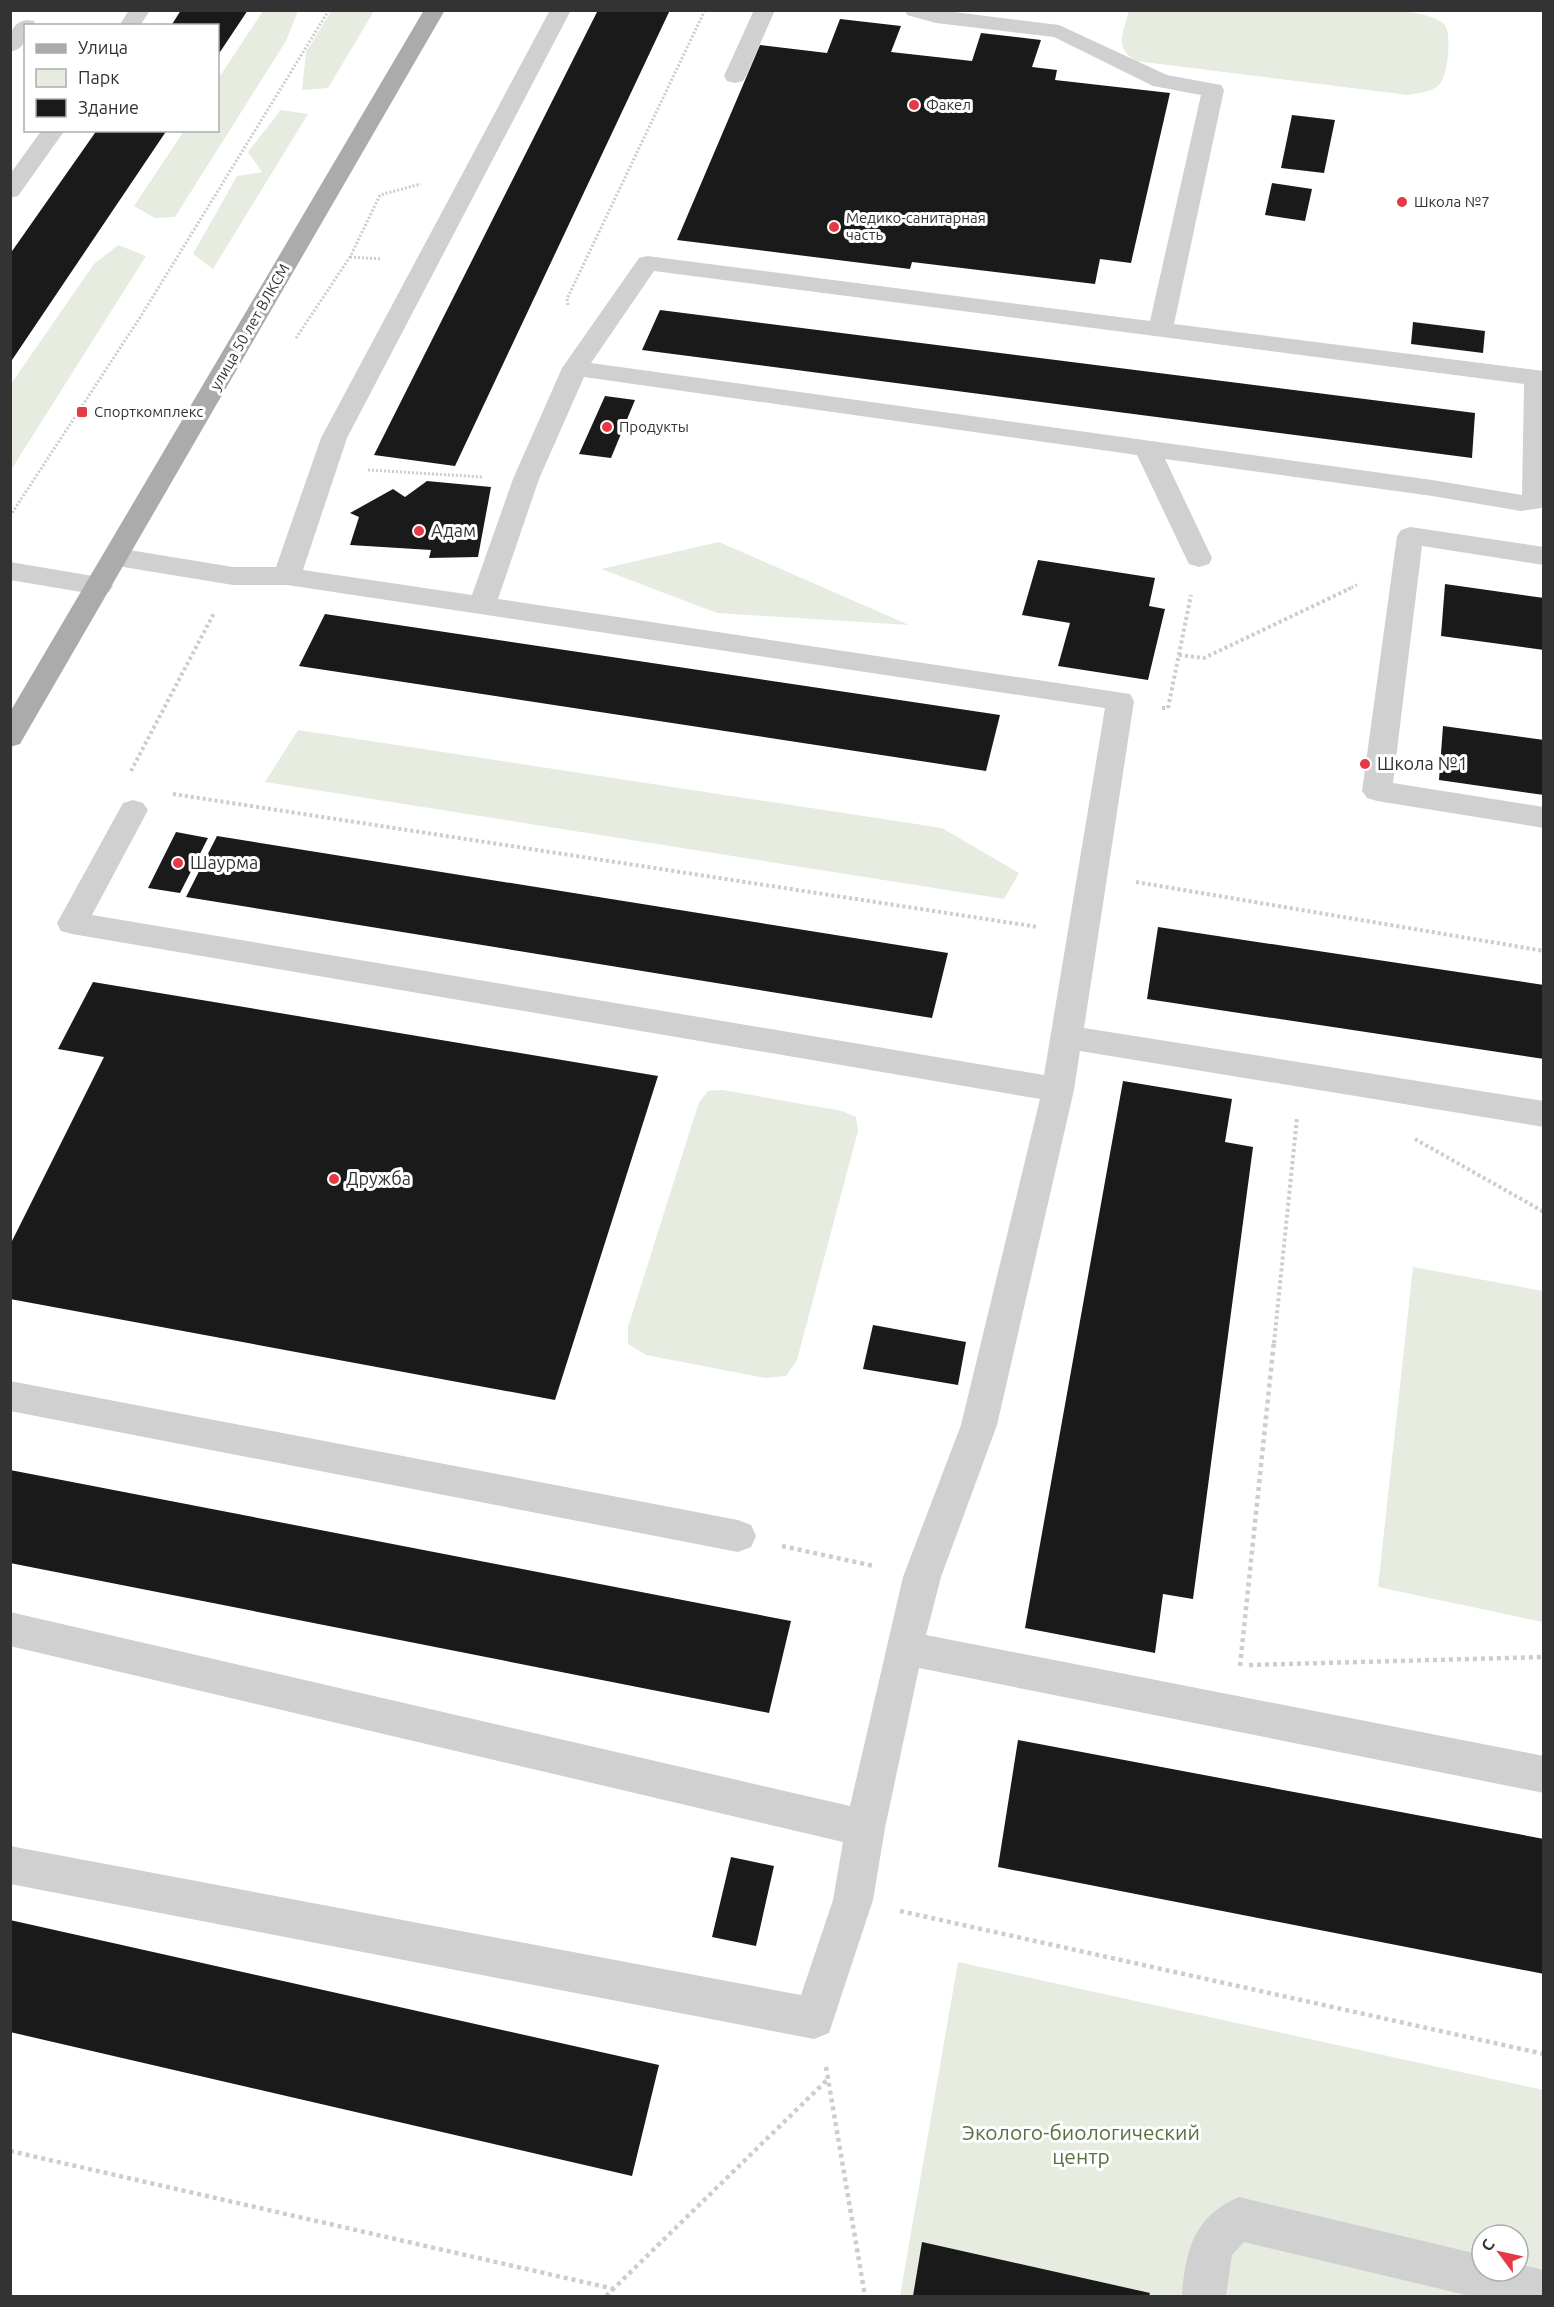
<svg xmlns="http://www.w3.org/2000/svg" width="1554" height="2307" viewBox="0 0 1554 2307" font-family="Ubuntu,sans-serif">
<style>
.green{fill:#e6ecdf;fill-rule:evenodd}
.building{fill:#1a1a1a}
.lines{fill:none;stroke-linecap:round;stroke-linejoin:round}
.path-far2{stroke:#cdcdcd;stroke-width:3;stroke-dasharray:2 2;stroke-linecap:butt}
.path-far1{stroke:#cdcdcd;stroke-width:4;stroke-dasharray:3 3;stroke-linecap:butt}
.path{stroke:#cdcdcd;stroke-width:4.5;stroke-dasharray:4 4;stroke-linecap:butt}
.minor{fill:#d0d0d0;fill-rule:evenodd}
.major{fill:#ababab;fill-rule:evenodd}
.poi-dot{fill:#e63946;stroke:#fff;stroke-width:2}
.labels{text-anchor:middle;stroke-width:6;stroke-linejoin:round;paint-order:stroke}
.far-poi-label{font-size:15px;fill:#333;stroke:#fff;text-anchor:start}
.far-street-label{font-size:15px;fill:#333;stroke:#fff}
.poi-label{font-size:18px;fill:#333;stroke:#fff;text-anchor:start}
.near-park-label{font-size:21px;fill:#56703f;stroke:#fff}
</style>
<rect width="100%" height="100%" fill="#fff"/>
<path class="green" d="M 332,10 L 374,11 L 328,88 L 302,90 L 306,52 Z
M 1129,10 L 1393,11 C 1409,12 1429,13 1443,23 C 1453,30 1448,76 1439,85 C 1432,92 1417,93 1408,95 L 1136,61 C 1113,47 1124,33 1129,10 Z
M 263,11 L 298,11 L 286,41 L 175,217 L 155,218 L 134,206 L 184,131 L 218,130 L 218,79 Z
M 281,110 L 308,114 L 213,269 L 193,254 L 237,176 L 262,172 L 248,152 Z
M 118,245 L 146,256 L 11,470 L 11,384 L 94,264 Z
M 719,542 L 909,625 L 717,613 L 601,569 Z
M 298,730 L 942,828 L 1019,873 L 1004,899 L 265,782 Z
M 723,1090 L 842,1111 L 856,1117 L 858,1131 L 797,1360 L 786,1376 L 765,1378 L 646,1355 L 628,1344 L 628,1327 L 699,1102 L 708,1091 Z
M 1413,1267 L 1543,1291 L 1543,1622 L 1378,1587 Z
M 958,1962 L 1543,2090 L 1543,2296 L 900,2296 ZM 1482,2235 L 1518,2235 L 1518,2271 L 1482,2271 Z"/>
<path class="building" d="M 181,10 L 248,10 L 218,55 L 218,26 L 171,26 Z
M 598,10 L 670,10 L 455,466 L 374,455 Z
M 840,19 L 901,26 L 891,52 L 972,61 L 981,33 L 1041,40 L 1032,67 L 1057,70 L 1055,80 L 1170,93 L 1131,263 L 1100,259 L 1095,284 L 912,262 L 910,269 L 677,240 L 760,45 L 827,53 Z
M 1292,115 L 1335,120 L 1324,173 L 1281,168 Z
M 97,130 L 167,130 L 10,363 L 10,254 Z
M 1272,183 L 1312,189 L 1305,221 L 1265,215 Z
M 660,310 L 1475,413 L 1472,458 L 642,350 Z
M 1413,322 L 1485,331 L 1483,353 L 1411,344 Z
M 605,396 L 635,400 L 611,458 L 579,454 Z
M 427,481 L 491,487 L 478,557 L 429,558 L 431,550 L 350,545 L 359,517 L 350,513 L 393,489 L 405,497 Z
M 1038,560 L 1155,578 L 1149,606 L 1165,609 L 1148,680 L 1058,666 L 1070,623 L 1022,615 Z
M 1445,584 L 1544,598 L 1544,650 L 1441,636 Z
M 325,614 L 1000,715 L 986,771 L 299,666 Z
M 1443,726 L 1544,740 L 1544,795 L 1439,780 Z
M 176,832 L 208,838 L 180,893 L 148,888 Z
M 217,836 L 948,953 L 932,1018 L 186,897 Z
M 1158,927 L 1544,985 L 1544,1059 L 1147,999 Z
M 93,982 L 658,1076 L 555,1400 L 10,1299 L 10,1245 L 104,1057 L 58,1049 Z
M 1123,1081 L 1232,1099 L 1225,1142 L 1253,1147 L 1193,1599 L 1163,1594 L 1155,1653 L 1025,1628 Z
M 873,1325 L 966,1342 L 958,1385 L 863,1369 Z
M 10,1470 L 791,1621 L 769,1713 L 10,1563 Z
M 1018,1740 L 1544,1839 L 1544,1974 L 998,1867 Z
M 731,1857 L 774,1866 L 756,1946 L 712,1937 Z
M 10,1920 L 659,2065 L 632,2176 L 10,2032 Z
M 922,2242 L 1150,2293 L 1149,2296 L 913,2296 Z"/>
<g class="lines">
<path class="path-far2" d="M 350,257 L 382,259
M 568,305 L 567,299 L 705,10
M 296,338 L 350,257 L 380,195 L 421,184
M 368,470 L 483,477
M 10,516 L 141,316 L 329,10
M 1348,589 L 1359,584"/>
<path class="path-far1" d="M 1179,655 L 1204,658 L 1351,588
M 1162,708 L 1168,708 L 1191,595
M 131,771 L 214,613
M 173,794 L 1038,927
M 1136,882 L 1544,951
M 1415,1139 L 1544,1212
M 1274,1343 L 1297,1118"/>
<path class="path" d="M 782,1546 L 874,1566
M 1249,1665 L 1544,1657
M 1240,1666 L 1274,1341
M 900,1911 L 1544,2054
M 826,2067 L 865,2296
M 10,2151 L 614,2289
M 606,2296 L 829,2078"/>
<path class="minor" d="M 129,10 L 150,10 L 140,26 L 119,26 Z
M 550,10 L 571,10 L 347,438 L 303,570 L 472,595 L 513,479 L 562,368 L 639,258 L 647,256 L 1150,321 L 1201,95 L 1153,86 L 1054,37 L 936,23 L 907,15 L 905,10 L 938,10 L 1059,25 L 1167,75 L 1221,85 L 1224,90 L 1174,324 L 1544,371 L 1544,505 L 1541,508 L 1521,511 L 1432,496 L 1165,459 L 1212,558 L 1209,564 L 1199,567 L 1189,564 L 1186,558 L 1137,455 L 584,377 L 539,479 L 498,599 L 1130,694 L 1134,701 L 1084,1028 L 1544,1101 L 1544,1127 L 1080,1051 L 1074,1090 L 997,1425 L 941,1577 L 926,1635 L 1544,1756 L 1544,1793 L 919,1668 L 885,1828 L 873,1900 L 829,2033 L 814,2039 L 10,1884 L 10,1846 L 801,1995 L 833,1900 L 843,1842 L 10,1646 L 10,1612 L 850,1806 L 903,1577 L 961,1425 L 1040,1099 L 72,934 L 61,931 L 57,923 L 123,803 L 133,800 L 143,803 L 148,810 L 92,915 L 1044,1075 L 1105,708 L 287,585 L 233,585 L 117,566 L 107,563 L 104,557 L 107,551 L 117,548 L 233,567 L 276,567 L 321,438 ZM 654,271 L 1524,384 L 1522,495 L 1432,480 L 591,363 Z
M 754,10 L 775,10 L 746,76 L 743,81 L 735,83 L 727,81 L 724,76 Z
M 26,20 L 34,21 L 36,26 L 26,26 C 26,39 25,49 10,52 C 10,37 9,24 26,20 Z
M 42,130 L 65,130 L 18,196 L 10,198 L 10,174 Z
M 1410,527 L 1544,547 L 1544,565 L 1422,546 L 1393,783 L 1544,807 L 1544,828 L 1377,801 L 1367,798 L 1362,791 L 1397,536 L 1401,530 Z
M 10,562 L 99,577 L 109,580 L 113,586 L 109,592 L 99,595 L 10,580 Z
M 10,1381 L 738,1520 L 751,1525 L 756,1536 L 751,1547 L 738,1552 L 10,1411 Z
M 1239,2197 L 1482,2255 L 1482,2271 L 1518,2271 L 1518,2264 L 1544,2270 L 1544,2296 L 1470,2296 L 1244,2242 L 1232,2255 L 1226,2296 L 1182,2296 C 1185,2251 1194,2216 1239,2197 Z"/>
<path class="major" d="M 424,10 L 445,10 L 24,737 L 20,744 L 10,747 L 10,712 Z"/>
</g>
<g class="poi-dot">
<circle cx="914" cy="105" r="6"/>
<circle cx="1402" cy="202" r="6"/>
<circle cx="834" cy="227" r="6"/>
<rect x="76" y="406" width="12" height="12" rx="3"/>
<circle cx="607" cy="427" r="6"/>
<circle cx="419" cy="531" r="6"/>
<circle cx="1365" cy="764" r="6"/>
<circle cx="178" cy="863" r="6"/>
<circle cx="334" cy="1179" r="6"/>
</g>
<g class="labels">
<g class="far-poi-label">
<text x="926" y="110">Факел</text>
<text x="1414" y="207">Школа №7</text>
<text x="846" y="223">Медико-санитарная<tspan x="846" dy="17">часть</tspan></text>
<text x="94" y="417">Спорткомплекс</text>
<text x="619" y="432">Продукты</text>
</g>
<g class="far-street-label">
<text transform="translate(250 327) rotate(-60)" y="5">улица 50 лет ВЛКСМ</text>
</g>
<g class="poi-label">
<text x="431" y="537">Адам</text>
<text x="1377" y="770">Школа №1</text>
<text x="190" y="869">Шаурма</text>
<text x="346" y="1185">Дружба</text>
</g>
<g class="near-park-label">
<text x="1081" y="2140">Эколого-биологический<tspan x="1081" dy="24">центр</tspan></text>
</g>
</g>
<rect width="1554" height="2307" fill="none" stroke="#333333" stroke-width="24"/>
<rect x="24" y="24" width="195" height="108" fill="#ffffff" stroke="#adadad" stroke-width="1.5"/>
<rect x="36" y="44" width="30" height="9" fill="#ababab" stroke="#adadad" stroke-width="1.5"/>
<text x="78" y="54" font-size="18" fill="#333333">Улица</text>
<rect x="36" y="69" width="30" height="18" fill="#e6ecdf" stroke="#adadad" stroke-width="1.5"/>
<text x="78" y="84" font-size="18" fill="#333333">Парк</text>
<rect x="36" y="99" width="30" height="18" fill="#1a1a1a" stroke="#adadad" stroke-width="1.5"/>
<text x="78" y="114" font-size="18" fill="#333333">Здание</text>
<g transform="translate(1500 2253) rotate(303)"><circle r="28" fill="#ffffff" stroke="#adadad" stroke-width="1.5"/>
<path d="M0-4.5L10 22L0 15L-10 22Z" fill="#e63946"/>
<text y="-9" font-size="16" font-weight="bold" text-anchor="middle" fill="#333333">С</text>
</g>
</svg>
